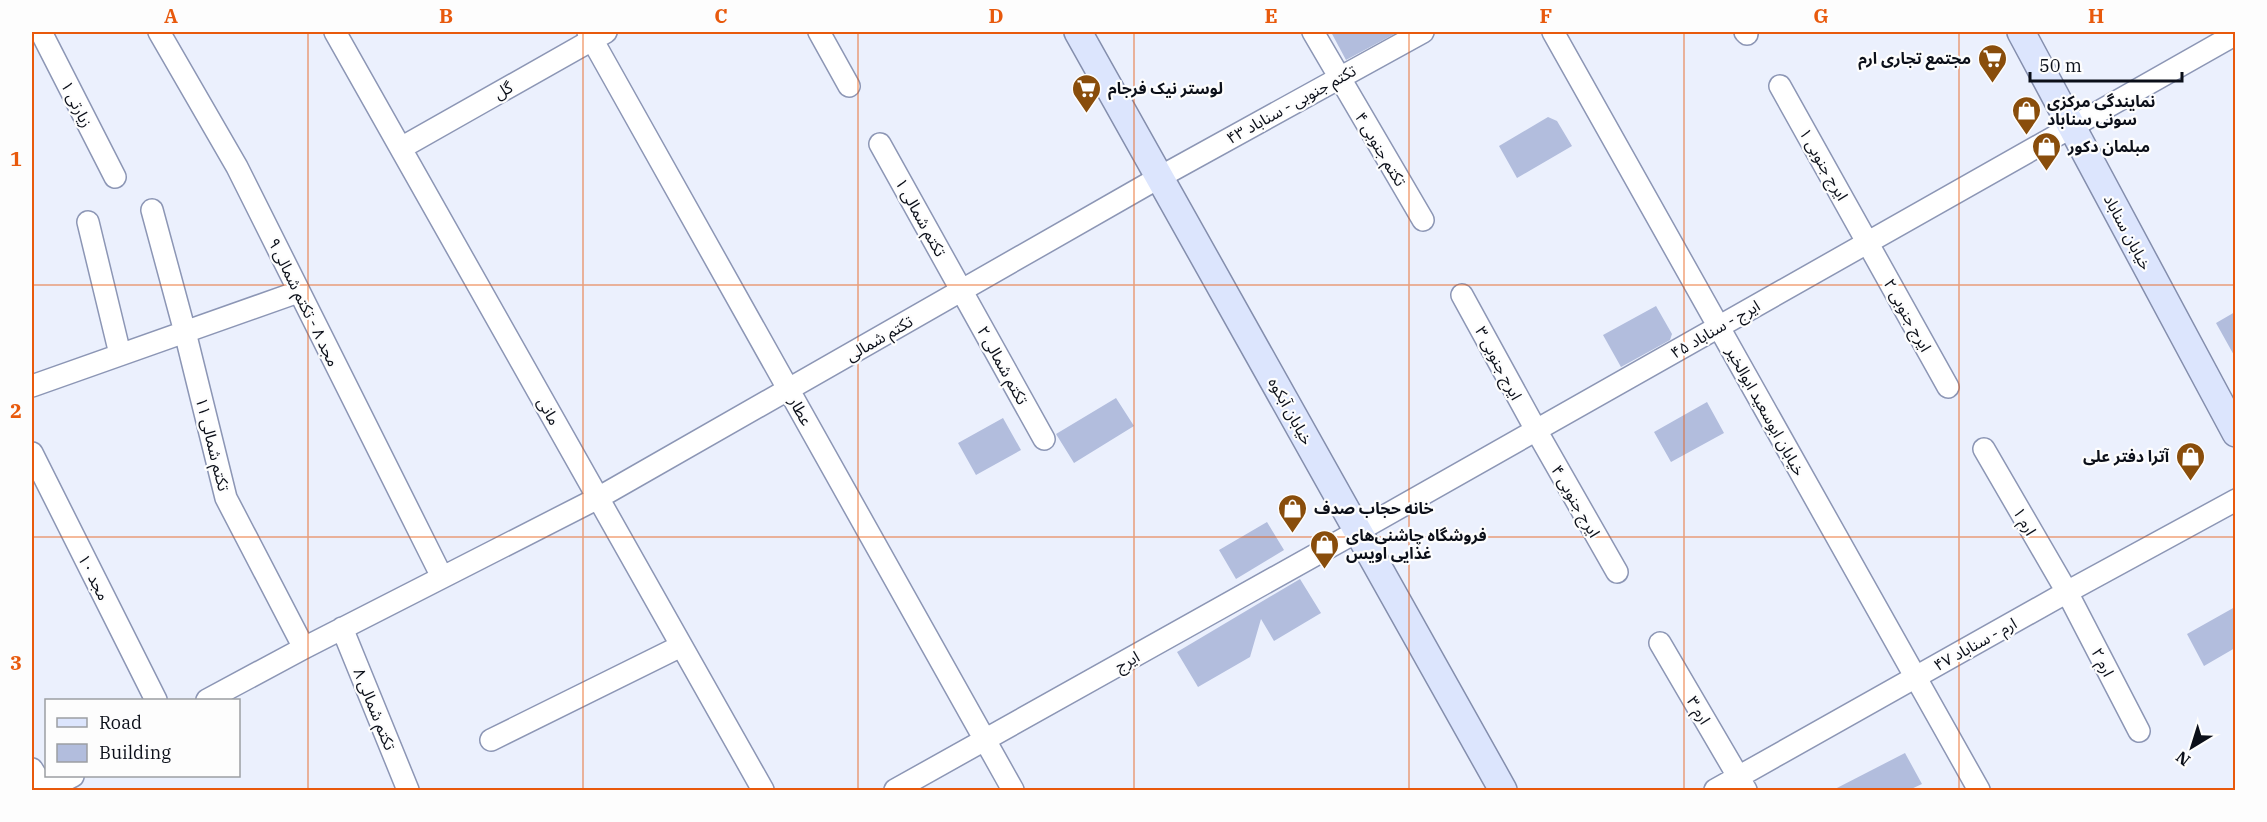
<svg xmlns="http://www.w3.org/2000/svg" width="2267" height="822" viewBox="0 0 2267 822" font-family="'IBM Plex Serif','Noto Sans Arabic',serif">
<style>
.building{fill:#b2bddd}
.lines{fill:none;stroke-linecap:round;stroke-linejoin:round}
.minor-casing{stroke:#8c96b5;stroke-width:24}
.major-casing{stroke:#848ead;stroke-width:30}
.minor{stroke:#fff;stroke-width:21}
.major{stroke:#dce5fd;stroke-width:27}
.grid{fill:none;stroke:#e8590c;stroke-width:1.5;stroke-opacity:0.55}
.labels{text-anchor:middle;stroke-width:4.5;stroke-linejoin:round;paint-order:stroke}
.poi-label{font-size:16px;font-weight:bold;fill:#0b0f19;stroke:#fdfdfd;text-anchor:start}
.street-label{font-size:16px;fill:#0b0f19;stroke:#fdfdfd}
.neatline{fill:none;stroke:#e8590c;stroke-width:2}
.grid-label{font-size:20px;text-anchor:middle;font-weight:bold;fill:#e8590c}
</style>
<rect width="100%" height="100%" fill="#ebf0fd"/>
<path class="building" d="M 1331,32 L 1398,32 L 1346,60 Z
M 1548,117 L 1557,121 L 1572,146 L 1517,178 L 1499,146 Z
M 1656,306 L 1672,334 L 1670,340 L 1621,367 L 1603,335 Z
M 2235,312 L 2235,357 L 2216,323 Z
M 1116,398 L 1134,426 L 1074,463 L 1056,434 Z
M 1707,402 L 1724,433 L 1671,462 L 1654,432 Z
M 1003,418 L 1021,450 L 976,475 L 958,443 Z
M 1267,522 L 1284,550 L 1236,579 L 1219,550 Z
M 1300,579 L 1321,613 L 1274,641 L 1261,619 L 1250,657 L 1198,687 L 1177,652 Z
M 2235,607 L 2235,648 L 2204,666 L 2187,634 Z
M 1905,753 L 1922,784 L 1909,790 L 1833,790 Z"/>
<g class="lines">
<defs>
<path id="minor" d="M 41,32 L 115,177
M 159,32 L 237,167 L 442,577
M 335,32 L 763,790
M 588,32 L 1013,790
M 819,32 L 849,86
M 1313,32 L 1423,220
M 1553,32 L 1979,790
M 1745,32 L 1747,34
M 1780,86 L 1948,387
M 880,144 L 1044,439
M 401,148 L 606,32
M 152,210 L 185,332 L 226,498 L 304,648
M 88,222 L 120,354
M 1462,295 L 1536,430 L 1617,572
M 32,386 L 298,292
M 1984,449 L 2067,592 L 2139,731
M 32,453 L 156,700
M 342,628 L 408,790
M 1660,643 L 1746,790
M 207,700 L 304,648 L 598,498 L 1160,177 L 1423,32
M 491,740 L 681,646
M 32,769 L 45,790
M 46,790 L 73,776
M 895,790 L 1358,531 L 2236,34
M 1715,790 L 2067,592 L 2236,500"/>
<path id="major" d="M 1078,32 L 1503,790
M 2021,32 L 2236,433"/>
</defs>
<use href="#minor" class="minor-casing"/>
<use href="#major" class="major-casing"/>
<use href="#minor" class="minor"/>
<use href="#major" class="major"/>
</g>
<path class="grid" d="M 308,32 L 308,790M 583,32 L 583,790M 858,32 L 858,790M 1134,32 L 1134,790M 1409,32 L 1409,790M 1684,32 L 1684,790M 1959,32 L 1959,790M 32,285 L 2236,285M 32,537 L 2236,537"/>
<defs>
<symbol id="supermarket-pin" viewBox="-11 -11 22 30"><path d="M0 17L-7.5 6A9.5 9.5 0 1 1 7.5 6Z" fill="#894d0b" stroke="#fdfdfd"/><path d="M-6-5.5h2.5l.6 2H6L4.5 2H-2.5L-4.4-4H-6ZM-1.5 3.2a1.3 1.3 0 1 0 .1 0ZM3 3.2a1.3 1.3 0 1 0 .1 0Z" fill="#fff"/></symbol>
<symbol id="shop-pin" viewBox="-11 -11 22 30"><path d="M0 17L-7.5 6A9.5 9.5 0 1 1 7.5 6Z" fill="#894d0b" stroke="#fdfdfd"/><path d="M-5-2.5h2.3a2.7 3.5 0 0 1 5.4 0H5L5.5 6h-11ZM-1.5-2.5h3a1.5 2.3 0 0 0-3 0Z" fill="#fff"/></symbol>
</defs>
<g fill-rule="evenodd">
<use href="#supermarket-pin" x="1976" y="42" width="33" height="45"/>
<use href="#supermarket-pin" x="1070" y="72" width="33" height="45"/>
<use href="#shop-pin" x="2010" y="94" width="33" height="45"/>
<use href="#shop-pin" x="2030" y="130" width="33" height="45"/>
<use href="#shop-pin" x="2174" y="440" width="33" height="45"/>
<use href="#shop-pin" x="1276" y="492" width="33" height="45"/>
<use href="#shop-pin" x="1308" y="528" width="33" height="45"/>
</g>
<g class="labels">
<g class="poi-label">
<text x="1971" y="64" text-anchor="end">مجتمع تجاری ارم</text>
<text x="1108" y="94">لوستر نیک فرجام</text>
<text x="2047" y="107">نمایندگی مرکزی<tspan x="2047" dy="18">سونی سناباد</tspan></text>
<text x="2068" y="152">مبلمان دكور</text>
<text x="2169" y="462" text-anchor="end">آترا دفتر علی</text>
<text x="1314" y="514">خانه حجاب صدف</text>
<text x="1346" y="541">فروشگاه چاشنی‌های<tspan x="1346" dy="18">غذایی اویس</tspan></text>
</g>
<g class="street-label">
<text transform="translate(503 90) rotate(-30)" y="6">گل</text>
<text transform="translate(77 104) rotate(63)" y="6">زیارتی ۱</text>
<text transform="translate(1291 104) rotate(-29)" y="6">تکتم جنوبی - سناباد ۴۳</text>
<text transform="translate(1381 149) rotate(59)" y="6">تکتم جنوبی ۴</text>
<text transform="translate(1824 164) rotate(60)" y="6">ایرج جنوبی ۱</text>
<text transform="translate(921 217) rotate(61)" y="6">تکتم شمالی ۱</text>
<text transform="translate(2128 232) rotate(62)" y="6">خیابان سناباد</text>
<text transform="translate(304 302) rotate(64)" y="6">مجد ۸ - تکتم شمالی ۹</text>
<text transform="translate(1908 315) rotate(61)" y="6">ایرج جنوبی ۲</text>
<text transform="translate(1715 329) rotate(-30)" y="6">ایرج - سناباد ۴۵</text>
<text transform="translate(879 338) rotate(-30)" y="6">تکتم شمالی</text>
<text transform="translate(1499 363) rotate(62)" y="6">ایرج جنوبی ۳</text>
<text transform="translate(1003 365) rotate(61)" y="6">تکتم شمالی ۲</text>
<text transform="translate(549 411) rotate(61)" y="6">مانی</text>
<text transform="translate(801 411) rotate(61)" y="6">عطار</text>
<text transform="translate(1291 411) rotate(61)" y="6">خیابان آبکوه</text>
<text transform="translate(1766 411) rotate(61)" y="6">خیابان ابوسعید ابوالخیر</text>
<text transform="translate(213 444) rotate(76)" y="6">تکتم شمالی ۱۱</text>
<text transform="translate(1576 501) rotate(60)" y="6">ایرج جنوبی ۴</text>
<text transform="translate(2025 521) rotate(60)" y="6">ارم ۱</text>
<text transform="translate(94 577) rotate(63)" y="6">مجد ۱۰</text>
<text transform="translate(1975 644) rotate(-29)" y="6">ارم - سناباد ۴۷</text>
<text transform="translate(1127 661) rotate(-29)" y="6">ایرج</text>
<text transform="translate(2103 662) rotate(63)" y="6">ارم ۲</text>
<text transform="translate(375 709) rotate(68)" y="6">تکتم شمالی ۸</text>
<text transform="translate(1699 710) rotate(59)" y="6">ارم ۳</text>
</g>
</g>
<rect width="2267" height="822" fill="none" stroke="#fdfdfd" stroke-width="66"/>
<rect x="45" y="699" width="195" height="78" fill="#fdfdfd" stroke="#9c9ea2" stroke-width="1.5"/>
<rect x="57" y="718" width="30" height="9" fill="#dce5fd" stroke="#9c9ea2" stroke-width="1.5"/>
<text x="99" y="729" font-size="18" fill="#0b0f19">Road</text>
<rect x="57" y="744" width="30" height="18" fill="#b2bddd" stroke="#9c9ea2" stroke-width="1.5"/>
<text x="99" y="759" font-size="18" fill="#0b0f19">Building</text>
<g transform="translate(2192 747) rotate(218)" stroke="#fdfdfd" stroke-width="4.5" paint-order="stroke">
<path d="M0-4.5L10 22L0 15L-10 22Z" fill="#0b0f19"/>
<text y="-9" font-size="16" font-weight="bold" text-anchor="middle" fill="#0b0f19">N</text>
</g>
<path d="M2030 72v9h152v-9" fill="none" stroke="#0b0f19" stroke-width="3"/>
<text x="2039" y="72" font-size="18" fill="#0b0f19" stroke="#fdfdfd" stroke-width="4.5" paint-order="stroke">50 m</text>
<rect x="33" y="33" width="2201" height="756" class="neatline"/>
<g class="grid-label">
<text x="171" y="23">A</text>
<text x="446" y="23">B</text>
<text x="721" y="23">C</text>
<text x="996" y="23">D</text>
<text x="1271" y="23">E</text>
<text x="1546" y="23">F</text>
<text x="1821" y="23">G</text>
<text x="2096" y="23">H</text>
<text x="16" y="166">1</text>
<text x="16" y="418">2</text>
<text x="16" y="670">3</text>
</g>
</svg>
